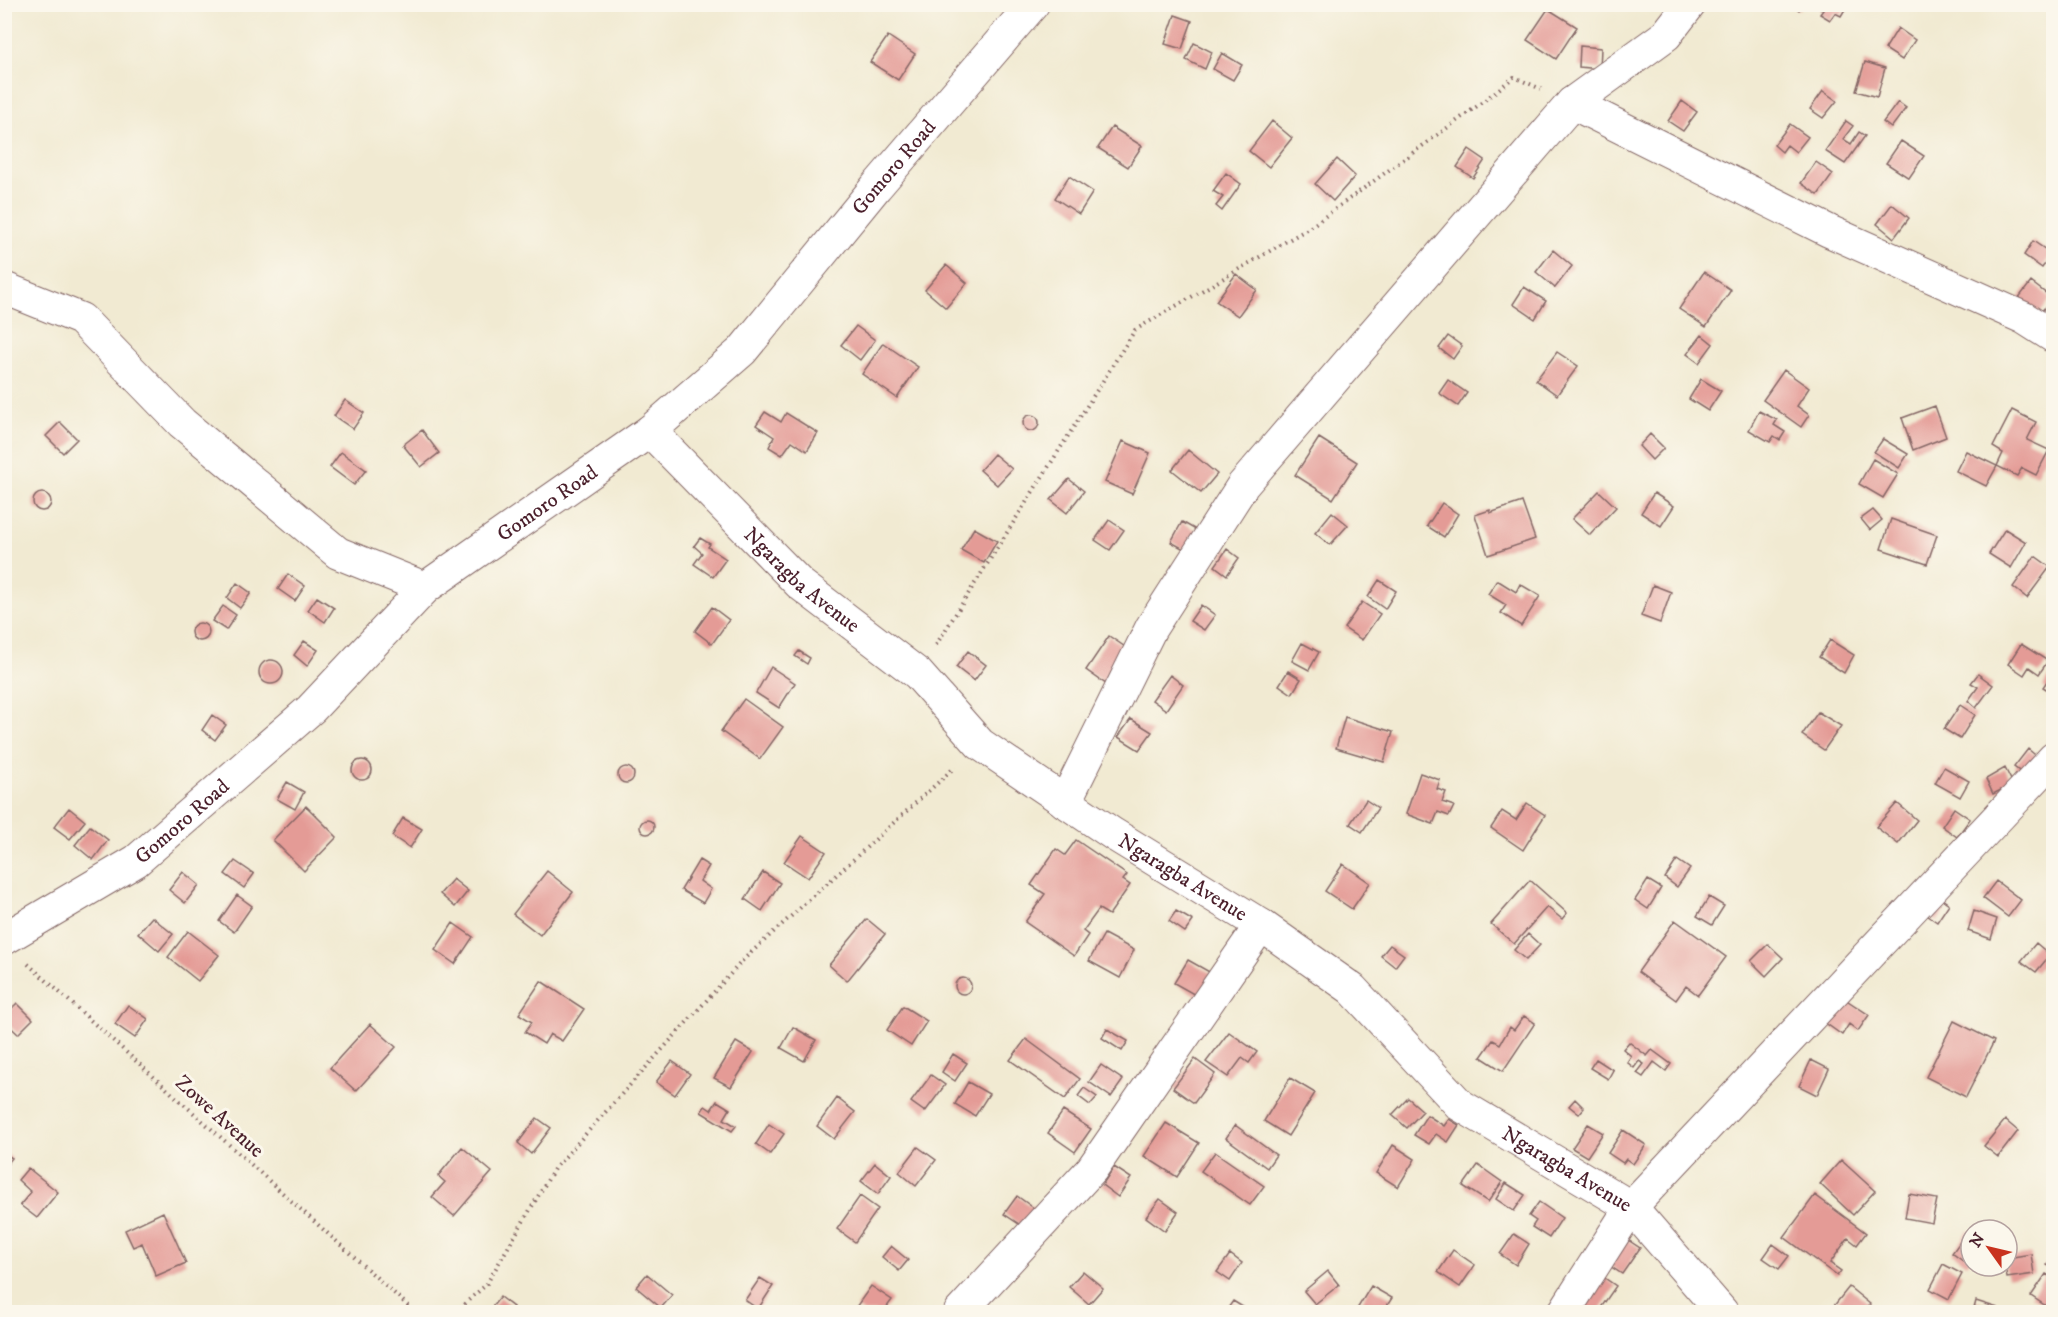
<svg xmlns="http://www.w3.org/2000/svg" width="2058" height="1317" viewBox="0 0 2058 1317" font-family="'IM FELL DW Pica',serif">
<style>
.building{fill:#e49b96}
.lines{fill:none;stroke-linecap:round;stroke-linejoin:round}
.street-casing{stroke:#846665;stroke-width:34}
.path{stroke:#846665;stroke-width:4;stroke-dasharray:1.5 4.5;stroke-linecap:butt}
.street{stroke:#fff;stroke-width:32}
.labels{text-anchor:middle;stroke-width:6;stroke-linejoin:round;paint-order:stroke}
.street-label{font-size:21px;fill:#4a1f2b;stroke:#fbf7ec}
</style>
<rect width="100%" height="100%" fill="#fbf7ec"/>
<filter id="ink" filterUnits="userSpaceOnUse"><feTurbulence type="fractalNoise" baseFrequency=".0167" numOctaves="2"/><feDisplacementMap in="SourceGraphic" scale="12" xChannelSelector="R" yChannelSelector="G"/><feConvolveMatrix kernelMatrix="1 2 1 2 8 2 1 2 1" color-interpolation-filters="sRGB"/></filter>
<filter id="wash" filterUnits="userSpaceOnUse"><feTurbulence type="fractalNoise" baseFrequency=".008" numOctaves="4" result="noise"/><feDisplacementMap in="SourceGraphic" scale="24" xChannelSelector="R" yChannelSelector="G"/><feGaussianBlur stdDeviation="1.35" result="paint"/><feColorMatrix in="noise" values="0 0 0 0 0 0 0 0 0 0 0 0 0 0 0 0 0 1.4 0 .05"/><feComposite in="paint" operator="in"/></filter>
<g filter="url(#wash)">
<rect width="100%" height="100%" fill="#f1ead2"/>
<g id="blocks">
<path class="building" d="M 1791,4 L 1803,4 L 1799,10 Z
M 1821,4 L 1845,4 L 1847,6 L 1841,16 L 1835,13 L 1830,20 L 1820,14 L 1823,10 L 1819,8 Z
M 1548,9 L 1577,27 L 1556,59 L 1527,40 Z
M 1175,15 L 1192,21 L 1182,49 L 1165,44 Z
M 1898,28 L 1915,40 L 1902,60 L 1885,49 Z
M 888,36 L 915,54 L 898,80 L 870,62 Z
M 1194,43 L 1212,52 L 1205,69 L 1186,60 Z
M 1580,46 L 1601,48 L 1600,69 L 1579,67 Z
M 1222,53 L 1242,65 L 1233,80 L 1213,69 Z
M 1865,62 L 1885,68 L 1877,97 L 1856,91 Z
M 1823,91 L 1837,101 L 1823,118 L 1810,109 Z
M 1682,101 L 1697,112 L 1683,131 L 1668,121 Z
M 1898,102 L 1906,108 L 1891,128 L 1883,122 Z
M 1272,121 L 1292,138 L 1269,167 L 1249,151 Z
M 1846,121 L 1853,126 L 1843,139 L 1851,144 L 1859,132 L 1865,136 L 1845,164 L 1825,151 Z
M 1790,124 L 1808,137 L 1796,152 L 1787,145 L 1782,152 L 1774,145 Z
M 1112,127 L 1142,146 L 1128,167 L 1098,148 Z
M 1901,141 L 1924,156 L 1909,178 L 1886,163 Z
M 1469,149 L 1485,160 L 1473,178 L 1457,167 Z
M 1337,159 L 1355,176 L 1333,201 L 1315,184 Z
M 1816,162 L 1833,174 L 1818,195 L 1801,183 Z
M 1226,173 L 1241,184 L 1222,211 L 1216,206 L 1223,197 L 1213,191 Z
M 1069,176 L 1093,192 L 1079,214 L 1055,198 Z
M 1892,204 L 1909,218 L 1894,238 L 1877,224 Z
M 2033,241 L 2052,254 L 2042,268 L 2024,255 Z
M 1553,250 L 1572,266 L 1555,288 L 1536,272 Z
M 946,265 L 967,283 L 946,308 L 925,290 Z
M 1704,272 L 1731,290 L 1706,327 L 1679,309 Z
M 1236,274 L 1257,290 L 1238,316 L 1216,301 Z
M 2031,282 L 2052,298 L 2038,316 L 2017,300 Z
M 1524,287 L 1546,301 L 1535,319 L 1513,304 Z
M 856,326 L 875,340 L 860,360 L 841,345 Z
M 1702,335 L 1713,344 L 1699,363 L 1687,354 Z
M 1448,336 L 1462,346 L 1453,359 L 1439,348 Z
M 883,343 L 918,367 L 897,398 L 862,374 Z
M 1557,352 L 1578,366 L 1557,395 L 1536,380 Z
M 1784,370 L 1809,388 L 1797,406 L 1809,415 L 1801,427 L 1763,400 Z
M 1701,379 L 1721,391 L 1708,411 L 1689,399 Z
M 1448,380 L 1467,393 L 1458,406 L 1439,393 Z
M 345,400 L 364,413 L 353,429 L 334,416 Z
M 1935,406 L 1946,437 L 1913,450 L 1902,418 Z
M 2012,410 L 2036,422 L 2027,440 L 2049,450 L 2036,475 L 2022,468 L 2017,476 L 1997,466 L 2003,453 L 1993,447 Z
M 1759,411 L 1777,420 L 1774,425 L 1785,432 L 1780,440 L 1774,436 L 1770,442 L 1749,430 Z
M 765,412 L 781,422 L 786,413 L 818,433 L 807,451 L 792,441 L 782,455 L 769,447 L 774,437 L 756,425 Z
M1023 423a8 8 0 1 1 16 0a8 8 0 1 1-16 0Z
M 60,422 L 77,439 L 63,453 L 46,436 Z
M 422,430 L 439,453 L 421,467 L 403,445 Z
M 1650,434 L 1664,448 L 1652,460 L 1639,446 Z
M 1319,438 L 1357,462 L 1333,499 L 1295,475 Z
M 1883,439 L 1908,454 L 1899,468 L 1874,452 Z
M 1123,441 L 1150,453 L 1132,494 L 1105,482 Z
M 1188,450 L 1217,474 L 1201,493 L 1172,470 Z
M 1966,451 L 1997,466 L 1986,486 L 1956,471 Z
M 341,452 L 366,470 L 354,485 L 330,467 Z
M 994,454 L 1012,469 L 997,485 L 980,470 Z
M 1873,459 L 1898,474 L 1883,498 L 1859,484 Z
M 1069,479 L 1084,491 L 1067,513 L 1051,500 Z
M 1599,491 L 1616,507 L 1590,535 L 1572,519 Z
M 1654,493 L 1674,506 L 1661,526 L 1641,513 Z
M33 502a9 9 0 1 1 18 0a9 9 0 1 1-18 0Z
M 1522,502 L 1535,539 L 1488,555 L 1475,515 L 1490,510 L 1490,513 Z
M 1442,503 L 1458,514 L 1444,537 L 1427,526 Z
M 1873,510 L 1882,520 L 1870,530 L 1861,519 Z
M 1332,512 L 1348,525 L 1330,545 L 1315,533 Z
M 1891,519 L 1937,535 L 1927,564 L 1881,549 Z
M 1109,520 L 1124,530 L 1110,550 L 1095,540 Z
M 1182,522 L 1203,534 L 1193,554 L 1171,542 Z
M 974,528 L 997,541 L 984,563 L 961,550 Z
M 2005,529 L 2026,542 L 2011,568 L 1989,554 Z
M 700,538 L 710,544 L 708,547 L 726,559 L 713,577 L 694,564 L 702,553 L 694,546 Z
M 1227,549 L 1239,558 L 1227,575 L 1215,566 Z
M 2035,556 L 2050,567 L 2027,598 L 2013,587 Z
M 288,574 L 305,586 L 295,601 L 278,589 Z
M 1379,580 L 1396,591 L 1385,609 L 1368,597 Z
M 1497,580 L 1516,592 L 1520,584 L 1540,596 L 1521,626 L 1501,613 L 1506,605 L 1488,594 Z
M 237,583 L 251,593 L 240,608 L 227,598 Z
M 1653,585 L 1671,592 L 1660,623 L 1641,616 Z
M 317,597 L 334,608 L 325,622 L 308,610 Z
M 1362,602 L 1380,614 L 1362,640 L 1344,628 Z
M 1201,605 L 1215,615 L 1204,630 L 1190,621 Z
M 223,606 L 236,615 L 226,630 L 212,621 Z
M 712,607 L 729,620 L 712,644 L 695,631 Z
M191 632a9 9 0 1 1 18 0a9 9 0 1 1-18 0Z
M 1109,636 L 1137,655 L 1113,689 L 1086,670 Z
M 1830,640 L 1854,655 L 1844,673 L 1819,657 Z
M 304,641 L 318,650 L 307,666 L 294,655 Z
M 1302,643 L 1319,652 L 1309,670 L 1292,661 Z
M 2021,644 L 2048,661 L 2039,674 L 2029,667 L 2024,675 L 2008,664 Z
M 799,651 L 810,658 L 807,664 L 795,656 Z
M 968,651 L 986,665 L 974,681 L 956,667 Z
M259 672a12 12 0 1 1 24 0a12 12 0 1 1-24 0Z
M 771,667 L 795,683 L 779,708 L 756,693 Z
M 1288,671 L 1301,679 L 1292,694 L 1279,685 Z
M 2054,671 L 2054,688 L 2051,692 L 2043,687 Z
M 1978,674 L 1993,685 L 1976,708 L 1968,701 L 1978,687 L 1971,683 Z
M 1170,675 L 1183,685 L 1166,710 L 1152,700 Z
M 744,699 L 783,727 L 760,759 L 721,731 Z
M 1960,705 L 1975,715 L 1960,739 L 1944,729 Z
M 1818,712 L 1841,726 L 1824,750 L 1802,735 Z
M 212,715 L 226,725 L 215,740 L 202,730 Z
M 1345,717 L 1393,732 L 1384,762 L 1336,748 Z
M 1131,719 L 1152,732 L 1139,750 L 1118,737 Z
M 2028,749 L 2040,759 L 2026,776 L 2014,767 Z
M352 770a10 10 0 1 1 20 0a10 10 0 1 1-20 0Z
M618 775a8 8 0 1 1 16 0a8 8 0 1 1-16 0Z
M 1944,767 L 1969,781 L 1960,797 L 1935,783 Z
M 2005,768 L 2013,784 L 1993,794 L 1986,779 Z
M 1420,773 L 1440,780 L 1437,789 L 1446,792 L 1442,802 L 1454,806 L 1449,816 L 1438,812 L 1433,824 L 1406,814 Z
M 287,782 L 304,792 L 295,809 L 277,799 Z
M 1366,800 L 1378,808 L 1362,832 L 1350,824 Z
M 1527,803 L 1545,815 L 1523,850 L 1491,828 L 1502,811 L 1516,820 Z
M 1897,803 L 1917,820 L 1898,844 L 1876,827 Z
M 306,806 L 337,837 L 304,871 L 273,840 Z
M 69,808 L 85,821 L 70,839 L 54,827 Z
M 1954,808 L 1970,819 L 1957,837 L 1942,826 Z
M 403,818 L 422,829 L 410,848 L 392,836 Z
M640 827a7 7 0 1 1 14 0a7 7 0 1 1-14 0Z
M 90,826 L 108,840 L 93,860 L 75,845 Z
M 802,836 L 826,852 L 808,878 L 784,862 Z
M 1076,840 L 1127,875 L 1123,880 L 1130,885 L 1109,915 L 1099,909 L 1083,931 L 1088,935 L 1074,956 L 1025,922 L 1045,894 L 1031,885 L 1056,849 L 1065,855 Z
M 699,860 L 709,866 L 700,881 L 711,889 L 703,903 L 681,890 Z
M 1677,860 L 1690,869 L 1677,887 L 1665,878 Z
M 235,861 L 254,874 L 244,888 L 225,874 Z
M 1343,864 L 1370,883 L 1352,909 L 1325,891 Z
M 547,871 L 573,892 L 540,935 L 513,914 Z
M 183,872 L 199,885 L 185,903 L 169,890 Z
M 763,872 L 780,883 L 762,911 L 745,899 Z
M 453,879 L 468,891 L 455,907 L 440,894 Z
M 1530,880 L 1567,913 L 1562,919 L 1547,907 L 1514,944 L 1491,924 Z
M 1648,880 L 1661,888 L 1648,909 L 1635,900 Z
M 1996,881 L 2021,900 L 2008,917 L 1983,898 Z
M 237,895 L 252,906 L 234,932 L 219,921 Z
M 1936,895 L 1949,904 L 1937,922 L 1924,913 Z
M 1709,897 L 1724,906 L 1712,925 L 1697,916 Z
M 1176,911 L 1193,921 L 1185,932 L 1169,921 Z
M 1974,911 L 1997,919 L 1991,939 L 1968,931 Z
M 152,917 L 173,934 L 159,951 L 138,933 Z
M 867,919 L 885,934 L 847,981 L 829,965 Z
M 1675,920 L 1726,957 L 1698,995 L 1686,986 L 1676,1000 L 1638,972 Z
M 453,923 L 473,937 L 455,964 L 435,950 Z
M 188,931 L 219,955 L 198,981 L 168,957 Z
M 1104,934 L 1134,950 L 1120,978 L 1089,961 Z
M 1528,934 L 1540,945 L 1526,960 L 1514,950 Z
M 2036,943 L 2050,955 L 2036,972 L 2021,961 Z
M 1768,944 L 1783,958 L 1766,976 L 1751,961 Z
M 1390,945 L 1404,955 L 1395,967 L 1381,956 Z
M 1188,960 L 1213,974 L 1199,997 L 1174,983 Z
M955 986a8 8 0 1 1 16 0a8 8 0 1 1-16 0Z
M 541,981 L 584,1009 L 562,1041 L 550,1034 L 544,1044 L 525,1032 L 532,1022 L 519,1014 Z
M 1842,997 L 1869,1015 L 1858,1031 L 1849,1024 L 1842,1035 L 1824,1022 Z
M 17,1003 L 33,1019 L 18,1034 L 4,1021 L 4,1016 Z
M 128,1005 L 148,1019 L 135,1038 L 115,1024 Z
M 903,1006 L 927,1021 L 911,1046 L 887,1030 Z
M 1524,1016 L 1535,1023 L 1503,1071 L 1481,1057 L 1493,1040 L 1500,1044 L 1510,1027 L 1514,1030 Z
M 1954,1021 L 1994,1041 L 1966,1097 L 1926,1077 Z
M 370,1024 L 396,1047 L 356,1091 L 330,1068 Z
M 793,1027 L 816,1040 L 804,1061 L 781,1048 Z
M 1107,1029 L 1128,1041 L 1122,1051 L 1102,1038 Z
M 1229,1032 L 1257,1052 L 1249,1063 L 1242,1058 L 1228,1077 L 1206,1062 Z
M 1026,1039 L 1080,1079 L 1065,1099 L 1010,1060 Z
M 736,1042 L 753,1052 L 731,1087 L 714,1078 Z
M 1629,1042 L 1647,1056 L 1652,1050 L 1671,1064 L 1666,1071 L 1654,1062 L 1643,1077 L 1637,1073 L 1644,1064 L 1639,1061 L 1634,1068 L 1627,1062 L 1631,1056 L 1623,1049 Z
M 953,1054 L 967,1063 L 955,1081 L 942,1072 Z
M 1195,1059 L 1215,1074 L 1194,1103 L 1173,1088 Z
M 1596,1059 L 1613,1070 L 1608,1079 L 1590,1068 Z
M 1811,1060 L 1829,1069 L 1817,1095 L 1799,1086 Z
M 672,1061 L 690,1074 L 675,1095 L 656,1082 Z
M 1101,1065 L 1123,1080 L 1111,1097 L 1089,1082 Z
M 931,1075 L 945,1085 L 925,1112 L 911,1102 Z
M 1290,1078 L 1315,1093 L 1288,1136 L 1264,1121 Z
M 968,1082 L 989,1094 L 975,1116 L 955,1104 Z
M 1084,1088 L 1097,1097 L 1090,1105 L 1078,1096 Z
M 837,1098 L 855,1112 L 834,1139 L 817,1126 Z
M 1408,1098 L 1423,1111 L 1407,1128 L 1392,1115 Z
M 1575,1099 L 1584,1108 L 1579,1114 L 1569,1106 Z
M 717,1101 L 730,1109 L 724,1119 L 736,1126 L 732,1131 L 701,1112 L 705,1106 L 711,1110 Z
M 1063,1111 L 1091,1129 L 1075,1152 L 1048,1133 Z
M 1427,1115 L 1444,1126 L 1449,1119 L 1459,1125 L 1448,1142 L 1436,1134 L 1429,1144 L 1414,1135 Z
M 537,1118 L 551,1128 L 531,1154 L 518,1143 Z
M 2005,1120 L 2018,1131 L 1998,1157 L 1984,1146 Z
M 1166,1123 L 1199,1143 L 1177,1177 L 1144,1156 Z
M 769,1124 L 784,1134 L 770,1154 L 756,1144 Z
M 1588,1124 L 1603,1133 L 1587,1157 L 1572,1148 Z
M 1235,1125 L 1276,1155 L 1267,1168 L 1226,1138 Z
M 1623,1130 L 1646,1145 L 1633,1164 L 1626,1159 L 1623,1163 L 1608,1153 Z
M 1393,1145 L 1415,1159 L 1398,1187 L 1376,1173 Z
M 462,1147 L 492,1172 L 454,1216 L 432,1197 L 445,1182 L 438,1176 Z
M 918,1147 L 936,1160 L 916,1186 L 899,1172 Z
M 1215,1152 L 1264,1186 L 1250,1205 L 1201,1171 Z
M 4,1153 L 12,1158 L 4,1168 Z
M 1841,1160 L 1875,1191 L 1853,1215 L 1820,1184 Z
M 875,1163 L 891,1176 L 878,1194 L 861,1181 Z
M 1478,1165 L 1502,1182 L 1488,1202 L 1463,1186 Z
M 1114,1167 L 1131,1178 L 1118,1197 L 1102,1185 Z
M 28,1168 L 58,1192 L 37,1218 L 20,1205 L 31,1192 L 18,1180 Z
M 1506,1183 L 1525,1195 L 1514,1211 L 1496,1199 Z
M 1909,1194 L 1937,1199 L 1932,1223 L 1905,1218 Z
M 1815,1195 L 1866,1233 L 1857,1245 L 1848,1238 L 1830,1263 L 1841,1271 L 1837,1276 L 1784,1237 Z
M 860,1196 L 878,1209 L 855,1242 L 837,1229 Z
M 1017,1196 L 1035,1209 L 1022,1226 L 1004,1214 Z
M 1160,1199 L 1178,1212 L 1165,1231 L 1146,1217 Z
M 1539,1202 L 1562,1218 L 1549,1238 L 1532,1227 L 1536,1221 L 1529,1216 Z
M 163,1212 L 186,1263 L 156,1276 L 142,1243 L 133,1247 L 125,1230 Z
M 1968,1231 L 1971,1233 L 1971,1258 L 1967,1264 L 1952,1253 Z
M 1514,1234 L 1529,1244 L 1516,1265 L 1500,1254 Z
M 1625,1238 L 1640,1248 L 1622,1274 L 1607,1264 Z
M 1773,1244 L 1789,1256 L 1779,1269 L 1763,1258 Z
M 891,1246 L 908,1260 L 899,1271 L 882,1257 Z
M 1453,1250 L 1475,1265 L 1460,1287 L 1438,1272 Z
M 1230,1254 L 1242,1263 L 1230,1281 L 1217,1272 Z
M 2031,1254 L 2034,1274 L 2007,1278 L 2005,1266 L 2007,1266 L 2007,1258 Z
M 2054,1255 L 2054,1269 L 2047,1265 Z
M 1943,1264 L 1962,1274 L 1949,1299 L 1930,1289 Z
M 1083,1271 L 1103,1288 L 1089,1304 L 1069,1287 Z
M 1328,1271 L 1339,1285 L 1315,1304 L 1304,1291 Z
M 1596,1272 L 1616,1286 L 1598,1312 L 1593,1312 L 1577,1301 Z
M 647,1274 L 672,1295 L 661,1308 L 636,1287 Z
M 2046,1274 L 2054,1279 L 2054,1296 L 2046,1306 L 2031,1296 Z
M 760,1278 L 773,1286 L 758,1309 L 745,1300 Z
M 871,1286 L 892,1300 L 883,1312 L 863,1312 L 856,1307 Z
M 1371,1286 L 1392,1298 L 1383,1312 L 1362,1312 L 1357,1309 Z
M 1849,1287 L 1870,1304 L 1863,1312 L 1829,1312 Z
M 500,1297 L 513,1307 L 509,1312 L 488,1312 Z
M 1233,1301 L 1251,1312 L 1234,1312 L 1228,1308 Z
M 1976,1301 L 1998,1308 L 1997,1312 L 1973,1312 Z
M 1892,1310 L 1920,1310 L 1921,1312 L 1892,1312 Z"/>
</g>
</g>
<g filter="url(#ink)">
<use href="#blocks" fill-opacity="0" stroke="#846665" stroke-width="1.5"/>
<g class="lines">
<defs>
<g id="street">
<path d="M 1690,4 L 1666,35 L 1572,103 L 1829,231 L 2024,318 L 2054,337"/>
<path d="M 4,288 L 81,319 L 182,423 L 338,553 L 425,588"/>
<path id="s1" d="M 650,431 L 800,584 L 918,674 L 980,744 L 1113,834 L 1261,925 L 1352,989 L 1460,1105 L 1631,1207 L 1722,1312"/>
<path d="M 1065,802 L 1151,628 L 1243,485 L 1572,103"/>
<path id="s2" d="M 4,939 L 136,861 L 311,709 L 425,588 L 650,431 L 742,351 L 876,187 L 1033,4"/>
<path d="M 960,1312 L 1092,1169 L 1261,925"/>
<path d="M 1564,1312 L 1631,1207 L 2054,758"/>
</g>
</defs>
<use href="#street" class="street-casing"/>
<path class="path" d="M 936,645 L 1135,330 L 1309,228 L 1476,107 L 1514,77 L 1541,89
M 28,964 L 415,1312
M 455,1312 L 486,1285 L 554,1169 L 744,959 L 955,767"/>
<use href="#street" class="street"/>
</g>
</g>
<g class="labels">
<g class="street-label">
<text dy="7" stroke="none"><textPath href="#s2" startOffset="1186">Gomoro Road</textPath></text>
<text dy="7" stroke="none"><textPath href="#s2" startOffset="700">Gomoro Road</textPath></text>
<text dy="7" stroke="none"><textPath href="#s1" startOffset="213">Ngaragba Avenue</textPath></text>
<text dy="7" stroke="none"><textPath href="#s2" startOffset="214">Gomoro Road</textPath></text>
<text dy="7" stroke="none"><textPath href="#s1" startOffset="699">Ngaragba Avenue</textPath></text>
<text transform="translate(220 1116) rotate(42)" y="7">Zowe Avenue</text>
<text dy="7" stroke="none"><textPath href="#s1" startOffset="1185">Ngaragba Avenue</textPath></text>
</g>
</g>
<rect width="2058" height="1317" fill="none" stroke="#fbf7ec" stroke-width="24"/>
<g transform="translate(1989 1248) rotate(304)"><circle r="28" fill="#fbf7ec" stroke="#b4a19f" stroke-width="1.5"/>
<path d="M0-4.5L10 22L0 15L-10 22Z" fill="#c8321e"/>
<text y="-9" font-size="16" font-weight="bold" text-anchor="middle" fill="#4a1f2b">N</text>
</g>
</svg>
